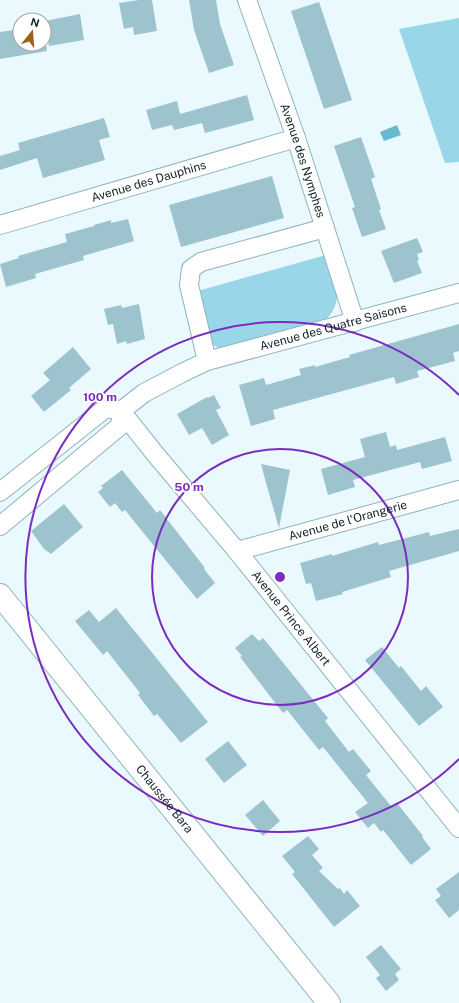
<svg xmlns="http://www.w3.org/2000/svg" width="459" height="1003" viewBox="0 0 459 1003" font-family="'Public Sans',sans-serif">
<style>
.green{fill:#98d6e8}
.water{fill:#68b8ce}
.building{fill:#9dc3ce}
.lines{fill:none;stroke-linecap:round;stroke-linejoin:round}
.minor-casing{stroke:#8fb4be;stroke-width:20}
.secondary-casing{stroke:#8fb4be;stroke-width:24}
.minor{stroke:#fff;stroke-width:18}
.secondary{stroke:#fff;stroke-width:22}
.ring{fill:none;stroke:#7b2cbf;stroke-width:2}
.labels{text-anchor:middle;stroke-width:4;stroke-linejoin:round;paint-order:stroke}
.street-label{font-size:12px;fill:#142327;stroke:#fff}
.centre{fill:#7b2cbf;stroke:#fff;stroke-width:2}
.ring-label{font-size:12px;text-anchor:middle;font-weight:bold;fill:#7b2cbf;stroke:#fff;stroke-width:4;stroke-linejoin:round;paint-order:stroke}
</style>
<rect width="100%" height="100%" fill="#eaf9fe"/>
<path class="green" d="M 459,18 L 459,162 L 445,163 L 399,29 Z
M 326,255 C 335,282 347,299 323,323 L 220,349 L 212,344 L 205,329 L 194,292 Z"/>
<path class="water" d="M 397,125 L 401,135 L 384,141 L 380,132 Z"/>
<path class="building" d="M 139,0 L 152,0 L 157,31 L 134,35 L 133,27 L 124,29 L 119,3 Z
M 189,0 L 216,0 L 220,24 L 234,65 L 209,73 L 194,30 Z
M 319,2 L 352,100 L 324,109 L 291,11 Z
M 80,14 L 84,40 L 49,46 L 45,21 Z
M 20,29 L 20,44 L 46,44 L 47,51 L 0,59 L 0,32 Z
M 247,95 L 254,120 L 205,133 L 202,123 L 174,130 L 172,125 L 152,130 L 146,110 L 177,101 L 180,114 Z
M 104,118 L 110,137 L 99,140 L 105,160 L 43,178 L 37,158 L 0,170 L 0,156 L 20,150 L 18,143 Z
M 361,137 L 375,177 L 371,179 L 381,209 L 379,210 L 386,229 L 362,237 L 352,208 L 355,207 L 334,146 Z
M 272,176 L 284,218 L 181,247 L 169,205 Z
M 128,219 L 134,241 L 83,256 L 84,260 L 35,274 L 36,278 L 6,287 L 0,264 L 19,258 L 18,256 L 67,242 L 65,234 L 94,226 L 94,225 L 111,220 L 111,223 Z
M 417,238 L 423,252 L 417,254 L 419,260 L 417,261 L 422,273 L 394,283 L 381,251 Z
M 139,304 L 145,339 L 127,344 L 126,341 L 117,344 L 113,324 L 108,325 L 104,309 L 121,305 L 122,308 Z
M 459,324 L 459,351 L 453,353 L 455,361 L 417,371 L 419,377 L 396,384 L 394,377 L 273,410 L 275,419 L 251,426 L 239,385 L 264,378 L 266,385 L 301,375 L 299,369 L 315,365 L 315,367 L 350,357 L 349,355 Z
M 73,347 L 91,369 L 69,388 L 71,390 L 44,412 L 31,396 L 50,380 L 43,373 Z
M 214,395 L 221,408 L 216,410 L 229,435 L 212,445 L 202,428 L 189,435 L 177,414 L 207,397 L 208,398 Z
M 386,432 L 390,447 L 396,445 L 397,450 L 445,437 L 452,461 L 422,469 L 420,462 L 353,480 L 355,487 L 328,495 L 321,469 L 365,457 L 360,439 Z
M 261,464 L 290,470 L 279,528 L 266,483 Z
M 122,470 L 157,513 L 160,510 L 205,568 L 204,569 L 215,583 L 197,599 L 125,510 L 122,512 L 115,503 L 110,507 L 98,492 L 103,488 L 101,486 Z
M 64,504 L 83,527 L 51,554 L 44,549 L 31,531 Z
M 459,529 L 459,551 L 389,571 L 391,577 L 342,592 L 343,594 L 316,601 L 311,583 L 306,584 L 300,563 L 332,554 L 332,556 L 378,542 L 379,545 L 429,532 L 430,536 Z
M 116,608 L 208,722 L 181,743 L 157,714 L 154,716 L 138,695 L 140,693 L 107,651 L 103,655 L 75,621 L 89,610 L 99,622 Z
M 252,634 L 259,641 L 263,638 L 328,718 L 325,721 L 349,752 L 353,749 L 371,771 L 366,775 L 391,806 L 397,803 L 423,836 L 422,837 L 431,849 L 411,865 L 383,830 L 381,832 L 374,823 L 368,828 L 355,812 L 368,803 L 323,747 L 319,750 L 287,710 L 283,713 L 240,657 L 242,656 L 235,648 Z
M 382,647 L 399,668 L 401,666 L 421,691 L 426,686 L 443,707 L 419,726 L 365,660 Z
M 228,741 L 247,765 L 224,783 L 205,759 Z
M 263,800 L 280,821 L 263,836 L 245,815 Z
M 308,836 L 319,849 L 312,855 L 323,868 L 319,871 L 338,889 L 340,888 L 344,894 L 347,890 L 360,906 L 334,927 L 292,874 L 295,872 L 282,856 Z
M 459,872 L 459,910 L 449,918 L 435,900 L 441,896 L 436,889 Z
M 381,945 L 401,969 L 395,974 L 399,980 L 386,991 L 376,978 L 380,975 L 366,957 Z"/>
<g class="lines">
<defs>
<g id="minor">
<path id="s1" d="M 247,0 L 296,138 L 355,322"/>
<path id="s2" d="M 0,225 L 296,138"/>
<path d="M 207,361 L 189,285 L 191,269 L 201,262 L 325,228"/>
<path id="s3" d="M 121,411 L 156,455 L 237,551 L 459,828"/>
<path id="s4" d="M 0,492 L 106,408 L 121,411 L 144,393 L 182,373 L 207,361 L 459,293"/>
<path d="M 0,526 L 121,425 L 121,411"/>
<path id="s5" d="M 237,551 L 459,490"/>
</g>
<g id="secondary">
<path id="s6" d="M 0,595 L 329,1003"/>
</g>
</defs>
<use href="#minor" class="minor-casing"/>
<use href="#secondary" class="secondary-casing"/>
<use href="#minor" class="minor"/>
<use href="#secondary" class="secondary"/>
</g>
<g class="ring">
<circle cx="280" cy="577" r="128"/>
<path d="M459 759A255 255 0 1 1 459 395"/>
</g>
<g class="labels">
<g class="street-label">
<text dy="4" stroke="none"><textPath href="#s1" startOffset="170">Avenue des Nymphes</textPath></text>
<text dy="4" stroke="none"><textPath href="#s2" startOffset="155">Avenue des Dauphins</textPath></text>
<text dy="4" stroke="none"><textPath href="#s4" startOffset="381">Avenue des Quatre Saisons</textPath></text>
<text dy="4" stroke="none"><textPath href="#s5" startOffset="115">Avenue de l'Orangerie</textPath></text>
<text dy="4" stroke="none"><textPath href="#s3" startOffset="268">Avenue Prince Albert</textPath></text>
<text dy="4" stroke="none"><textPath href="#s6" startOffset="262">Chaussée Bara</textPath></text>
</g>
</g>
<circle cx="280" cy="577" r="6" class="centre"/>
<g class="ring-label">
<text x="100" y="401">100 m</text>
<text x="189" y="491">50 m</text>
</g>
<g transform="translate(32 32) rotate(17)"><circle r="19" fill="#ffffff" stroke="#a1a7a9"/>
<path d="M0-3L7 15L0 10L-7 15Z" fill="#99631c"/>
<text y="-6" font-size="11" font-weight="bold" text-anchor="middle" fill="#142327">N</text>
</g>
</svg>
